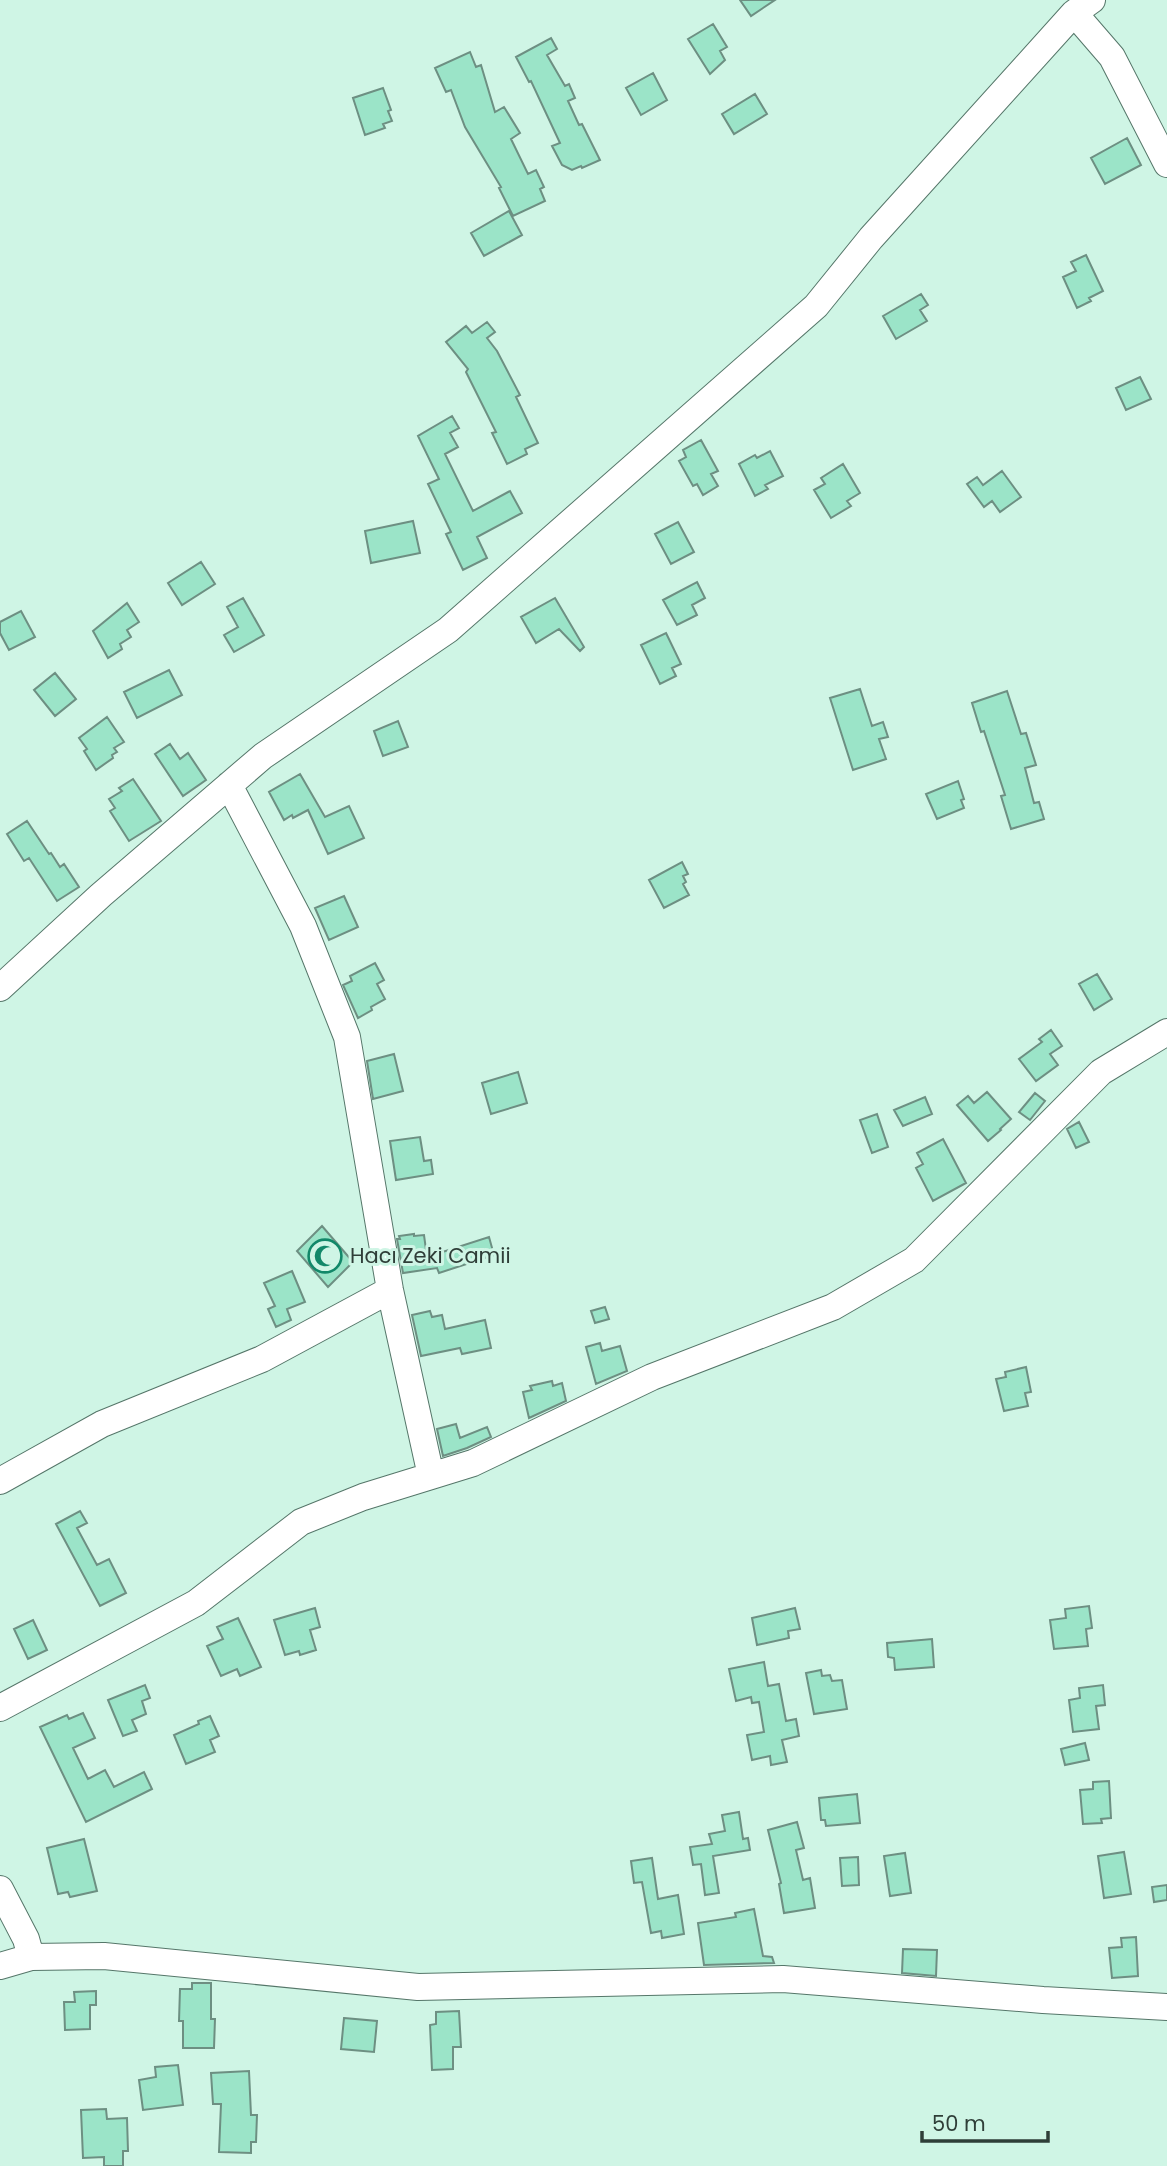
<svg xmlns="http://www.w3.org/2000/svg" width="1167" height="2166" viewBox="0 0 1167 2166" font-family="Poppins,sans-serif">
<style>
.building{fill:#9be4c8;stroke:#6d8f82;stroke-width:2}
.lines{fill:none;stroke-linecap:round;stroke-linejoin:round}
.minor-casing{stroke:#557669;stroke-width:28}
.minor{stroke:#fff;stroke-width:26}
.labels{text-anchor:middle;stroke-width:6;stroke-linejoin:round;paint-order:stroke}
.poi-label{font-size:21px;fill:#2f3e38;stroke:#cff5e5;text-anchor:start}
</style>
<rect width="100%" height="100%" fill="#cff5e5"/>
<path class="building" d="M 740,0 L 775,0 L 751,16 Z
M 713,24 L 727,47 L 720,51 L 725,60 L 710,74 L 688,39 Z
M 551,38 L 557,49 L 547,55 L 565,86 L 569,84 L 575,98 L 568,101 L 579,125 L 582,124 L 600,160 L 582,168 L 581,166 L 572,170 L 562,165 L 552,146 L 560,143 L 531,81 L 529,82 L 516,57 Z
M 470,52 L 476,67 L 481,65 L 495,112 L 504,107 L 520,133 L 511,139 L 528,174 L 536,170 L 544,187 L 540,189 L 545,201 L 513,216 L 499,188 L 501,187 L 465,127 L 451,90 L 446,92 L 435,68 Z
M 653,73 L 667,100 L 641,115 L 626,88 Z
M 383,88 L 391,110 L 388,111 L 392,121 L 383,124 L 385,128 L 365,135 L 353,98 Z
M 755,94 L 767,114 L 734,134 L 722,114 Z
M 1127,138 L 1141,165 L 1105,184 L 1091,158 Z
M 509,211 L 522,235 L 484,256 L 471,233 Z
M 1086,255 L 1103,291 L 1089,298 L 1091,301 L 1077,308 L 1063,277 L 1076,271 L 1071,262 Z
M 921,294 L 928,305 L 920,310 L 927,321 L 896,339 L 883,316 Z
M 487,322 L 495,332 L 487,338 L 497,351 L 520,395 L 516,397 L 538,443 L 525,449 L 527,454 L 507,464 L 492,433 L 496,432 L 466,372 L 468,369 L 446,342 L 466,326 L 472,333 Z
M 1140,377 L 1151,399 L 1126,410 L 1116,388 Z
M 452,416 L 459,428 L 450,433 L 458,447 L 445,454 L 473,511 L 510,491 L 522,513 L 477,537 L 487,558 L 463,570 L 446,534 L 451,532 L 428,484 L 439,479 L 418,436 Z
M 701,440 L 718,471 L 711,474 L 718,486 L 703,495 L 697,484 L 693,486 L 679,461 L 686,457 L 683,450 Z
M 770,451 L 783,476 L 765,485 L 768,489 L 755,496 L 739,464 L 755,455 L 757,458 Z
M 843,464 L 860,493 L 847,501 L 851,506 L 831,518 L 814,490 L 825,484 L 821,478 Z
M 1002,471 L 1021,497 L 1000,512 L 992,501 L 984,507 L 967,484 L 977,477 L 983,485 Z
M 413,521 L 420,553 L 371,563 L 365,531 Z
M 678,522 L 694,552 L 671,564 L 655,534 Z
M 201,562 L 215,584 L 182,605 L 168,583 Z
M 697,582 L 705,598 L 692,605 L 697,615 L 677,625 L 663,600 Z
M 243,598 L 264,635 L 234,652 L 224,635 L 238,627 L 227,607 Z
M 555,598 L 584,647 L 580,651 L 559,629 L 536,643 L 521,617 Z
M 127,603 L 139,622 L 127,630 L 131,637 L 120,644 L 122,649 L 108,658 L 93,631 Z
M 21,611 L 35,637 L 9,650 L 0,633 L 0,622 Z
M 666,633 L 681,664 L 672,668 L 676,676 L 660,684 L 641,645 Z
M 169,670 L 182,695 L 137,718 L 124,692 Z
M 55,673 L 76,699 L 55,716 L 34,690 Z
M 860,689 L 872,726 L 883,722 L 888,737 L 879,739 L 886,759 L 853,770 L 830,698 Z
M 1007,691 L 1021,734 L 1026,733 L 1036,765 L 1025,768 L 1034,803 L 1039,802 L 1044,819 L 1011,829 L 1001,796 L 1005,795 L 984,731 L 981,732 L 972,703 Z
M 107,717 L 124,742 L 114,748 L 117,752 L 112,755 L 113,758 L 96,770 L 84,751 L 87,749 L 79,738 Z
M 398,721 L 408,747 L 383,756 L 374,731 Z
M 170,744 L 180,759 L 188,753 L 206,780 L 183,796 L 155,754 Z
M 300,774 L 325,817 L 349,806 L 364,838 L 328,854 L 308,810 L 293,818 L 292,815 L 284,820 L 269,792 Z
M 133,779 L 161,821 L 129,841 L 110,811 L 115,808 L 109,799 L 122,791 L 119,788 Z
M 958,781 L 964,799 L 961,800 L 964,808 L 937,819 L 926,794 Z
M 27,821 L 49,854 L 51,853 L 60,867 L 64,864 L 79,887 L 57,901 L 29,858 L 24,861 L 7,834 Z
M 682,862 L 688,874 L 683,876 L 686,882 L 683,884 L 689,895 L 664,908 L 649,880 Z
M 344,896 L 358,927 L 329,940 L 315,908 Z
M 375,963 L 384,980 L 377,984 L 385,999 L 371,1007 L 372,1010 L 358,1018 L 343,985 L 352,981 L 350,976 Z
M 1097,974 L 1112,999 L 1094,1010 L 1079,984 Z
M 1051,1030 L 1062,1046 L 1050,1054 L 1058,1065 L 1036,1081 L 1019,1059 L 1042,1042 L 1039,1039 Z
M 394,1054 L 403,1091 L 373,1099 L 367,1061 Z
M 518,1072 L 527,1103 L 491,1114 L 482,1083 Z
M 987,1092 L 1011,1119 L 1000,1129 L 1001,1130 L 988,1141 L 957,1105 L 968,1096 L 974,1103 Z
M 1035,1093 L 1045,1101 L 1030,1120 L 1019,1112 Z
M 925,1097 L 932,1114 L 903,1126 L 894,1110 Z
M 877,1114 L 888,1147 L 872,1153 L 860,1120 Z
M 1079,1122 L 1089,1142 L 1076,1148 L 1067,1129 Z
M 420,1137 L 424,1161 L 431,1160 L 433,1174 L 396,1180 L 390,1141 Z
M 943,1139 L 966,1183 L 933,1201 L 916,1168 L 923,1164 L 917,1153 Z
M 322,1226 L 353,1262 L 328,1287 L 297,1251 Z
M 414,1234 L 414,1236 L 424,1235 L 427,1257 L 489,1237 L 494,1255 L 439,1273 L 437,1268 L 403,1273 L 397,1239 L 400,1239 L 399,1236 Z
M 292,1271 L 305,1302 L 287,1309 L 291,1320 L 276,1327 L 268,1309 L 275,1306 L 264,1283 Z
M 605,1307 L 609,1319 L 595,1323 L 591,1311 Z
M 430,1311 L 432,1317 L 442,1315 L 445,1329 L 485,1320 L 491,1348 L 462,1354 L 460,1348 L 421,1356 L 412,1315 Z
M 600,1343 L 602,1351 L 620,1346 L 627,1371 L 596,1384 L 586,1347 Z
M 1026,1367 L 1031,1392 L 1025,1393 L 1028,1406 L 1004,1411 L 996,1379 L 1006,1377 L 1005,1372 Z
M 552,1381 L 553,1386 L 562,1383 L 566,1401 L 529,1418 L 523,1392 L 532,1390 L 530,1386 Z
M 456,1424 L 460,1438 L 487,1427 L 491,1437 L 467,1448 L 443,1456 L 437,1429 Z
M 80,1511 L 87,1523 L 77,1528 L 97,1565 L 109,1559 L 126,1593 L 100,1606 L 56,1524 Z
M 1089,1606 L 1092,1628 L 1086,1629 L 1088,1646 L 1054,1649 L 1050,1620 L 1066,1618 L 1065,1609 Z
M 315,1608 L 320,1627 L 310,1630 L 316,1650 L 300,1655 L 299,1651 L 285,1655 L 274,1620 Z
M 795,1608 L 800,1629 L 788,1631 L 789,1638 L 757,1645 L 752,1618 Z
M 238,1618 L 261,1667 L 240,1676 L 237,1669 L 221,1676 L 207,1646 L 223,1639 L 217,1627 Z
M 33,1620 L 47,1650 L 28,1659 L 14,1629 Z
M 932,1639 L 934,1667 L 895,1670 L 894,1658 L 888,1657 L 887,1643 Z
M 764,1662 L 768,1686 L 779,1684 L 786,1721 L 796,1719 L 799,1736 L 782,1740 L 787,1762 L 771,1765 L 770,1756 L 752,1760 L 747,1735 L 764,1732 L 759,1702 L 752,1703 L 751,1697 L 736,1701 L 729,1669 Z
M 821,1670 L 822,1676 L 830,1675 L 832,1681 L 842,1680 L 847,1709 L 814,1714 L 806,1673 Z
M 145,1685 L 150,1698 L 142,1701 L 146,1714 L 132,1720 L 137,1731 L 123,1736 L 108,1700 Z
M 1103,1685 L 1105,1705 L 1096,1706 L 1099,1729 L 1073,1732 L 1069,1700 L 1080,1698 L 1079,1688 Z
M 83,1713 L 95,1738 L 73,1748 L 88,1779 L 105,1770 L 114,1787 L 144,1772 L 152,1789 L 86,1822 L 40,1727 L 67,1715 L 69,1719 Z
M 210,1716 L 219,1736 L 210,1740 L 215,1752 L 186,1764 L 174,1735 L 199,1724 L 198,1721 Z
M 1085,1743 L 1089,1760 L 1065,1765 L 1061,1749 Z
M 1109,1781 L 1111,1818 L 1101,1819 L 1102,1823 L 1083,1824 L 1080,1790 L 1093,1789 L 1093,1782 Z
M 857,1794 L 860,1823 L 826,1826 L 825,1820 L 821,1820 L 819,1798 Z
M 739,1812 L 743,1839 L 748,1838 L 750,1850 L 713,1856 L 719,1893 L 705,1895 L 701,1864 L 693,1865 L 690,1847 L 712,1844 L 709,1834 L 725,1831 L 722,1815 Z
M 797,1822 L 804,1848 L 796,1850 L 803,1880 L 810,1878 L 815,1908 L 784,1913 L 779,1884 L 781,1883 L 768,1830 Z
M 84,1839 L 97,1891 L 70,1897 L 68,1892 L 58,1894 L 47,1848 Z
M 1124,1852 L 1131,1894 L 1104,1898 L 1098,1856 Z
M 905,1853 L 911,1893 L 890,1896 L 884,1856 Z
M 858,1857 L 859,1885 L 842,1886 L 840,1858 Z
M 652,1858 L 658,1899 L 678,1895 L 684,1934 L 662,1938 L 661,1931 L 651,1933 L 642,1882 L 634,1883 L 631,1861 Z
M 1167,1885 L 1167,1900 L 1154,1902 L 1152,1887 Z
M 754,1909 L 763,1956 L 772,1957 L 774,1963 L 704,1965 L 698,1923 L 736,1917 L 735,1913 Z
M 1136,1937 L 1138,1976 L 1112,1978 L 1109,1948 L 1122,1947 L 1121,1938 Z
M 903,1949 L 937,1950 L 936,1976 L 902,1973 Z
M 192,1983 L 211,1983 L 211,2019 L 215,2019 L 214,2048 L 183,2048 L 183,2021 L 179,2021 L 180,1989 L 192,1989 Z
M 96,1991 L 96,2005 L 90,2005 L 90,2029 L 65,2030 L 64,2002 L 75,2002 L 74,1992 Z
M 459,2011 L 461,2047 L 453,2047 L 453,2069 L 432,2070 L 430,2025 L 436,2024 L 436,2012 Z
M 344,2018 L 377,2021 L 374,2052 L 341,2049 Z
M 178,2065 L 183,2105 L 143,2110 L 139,2080 L 156,2077 L 155,2067 Z
M 249,2071 L 251,2115 L 257,2115 L 256,2142 L 251,2142 L 251,2153 L 219,2152 L 221,2104 L 213,2104 L 211,2073 Z
M 106,2109 L 107,2119 L 127,2118 L 128,2151 L 123,2151 L 123,2166 L 104,2166 L 104,2157 L 83,2158 L 81,2110 Z"/>
<g class="lines">
<defs>
<path id="minor" d="M 1074,13 L 1112,57 L 1167,164
M 229,785 L 303,926 L 347,1037 L 390,1290 L 431,1476
M 0,988 L 101,895 L 263,756 L 448,630 L 816,306 L 871,238 L 1074,13 L 1092,0
M 0,1481 L 102,1424 L 262,1359 L 390,1290
M 0,1708 L 196,1603 L 301,1522 L 363,1497 L 473,1463 L 652,1377 L 833,1307 L 914,1260 L 1101,1072 L 1167,1032
M 0,1889 L 26,1939 L 31,1957
M 0,1966 L 31,1957 L 104,1956 L 418,1987 L 783,1979 L 1043,2000 L 1167,2007"/>
</defs>
<use href="#minor" class="minor-casing"/>
<use href="#minor" class="minor"/>
</g>
<defs>
<symbol id="mosque-ring" viewBox="-11 -11 22 22"><circle r="9.5" fill="#cff5e5" stroke="#128869" stroke-width="1.5"/><path d="M3.5-4.9A6 6 0 1 0 3.5 4.9A5 5 0 1 1 3.5-4.9Z" fill="#128869"/></symbol>
</defs>
<g fill-rule="evenodd">
<use href="#mosque-ring" x="306" y="1237" width="38" height="38"/>
</g>
<g class="labels">
<g class="poi-label">
<text x="350" y="1263">Hacı Zeki Camii</text>
</g>
</g>
<path d="M922 2131v10h126v-10" fill="none" stroke="#2f3e38" stroke-width="3.5"/>
<text x="932" y="2131" font-size="21" fill="#2f3e38" stroke="#cff5e5" stroke-width="5" paint-order="stroke">50 m</text>
</svg>
